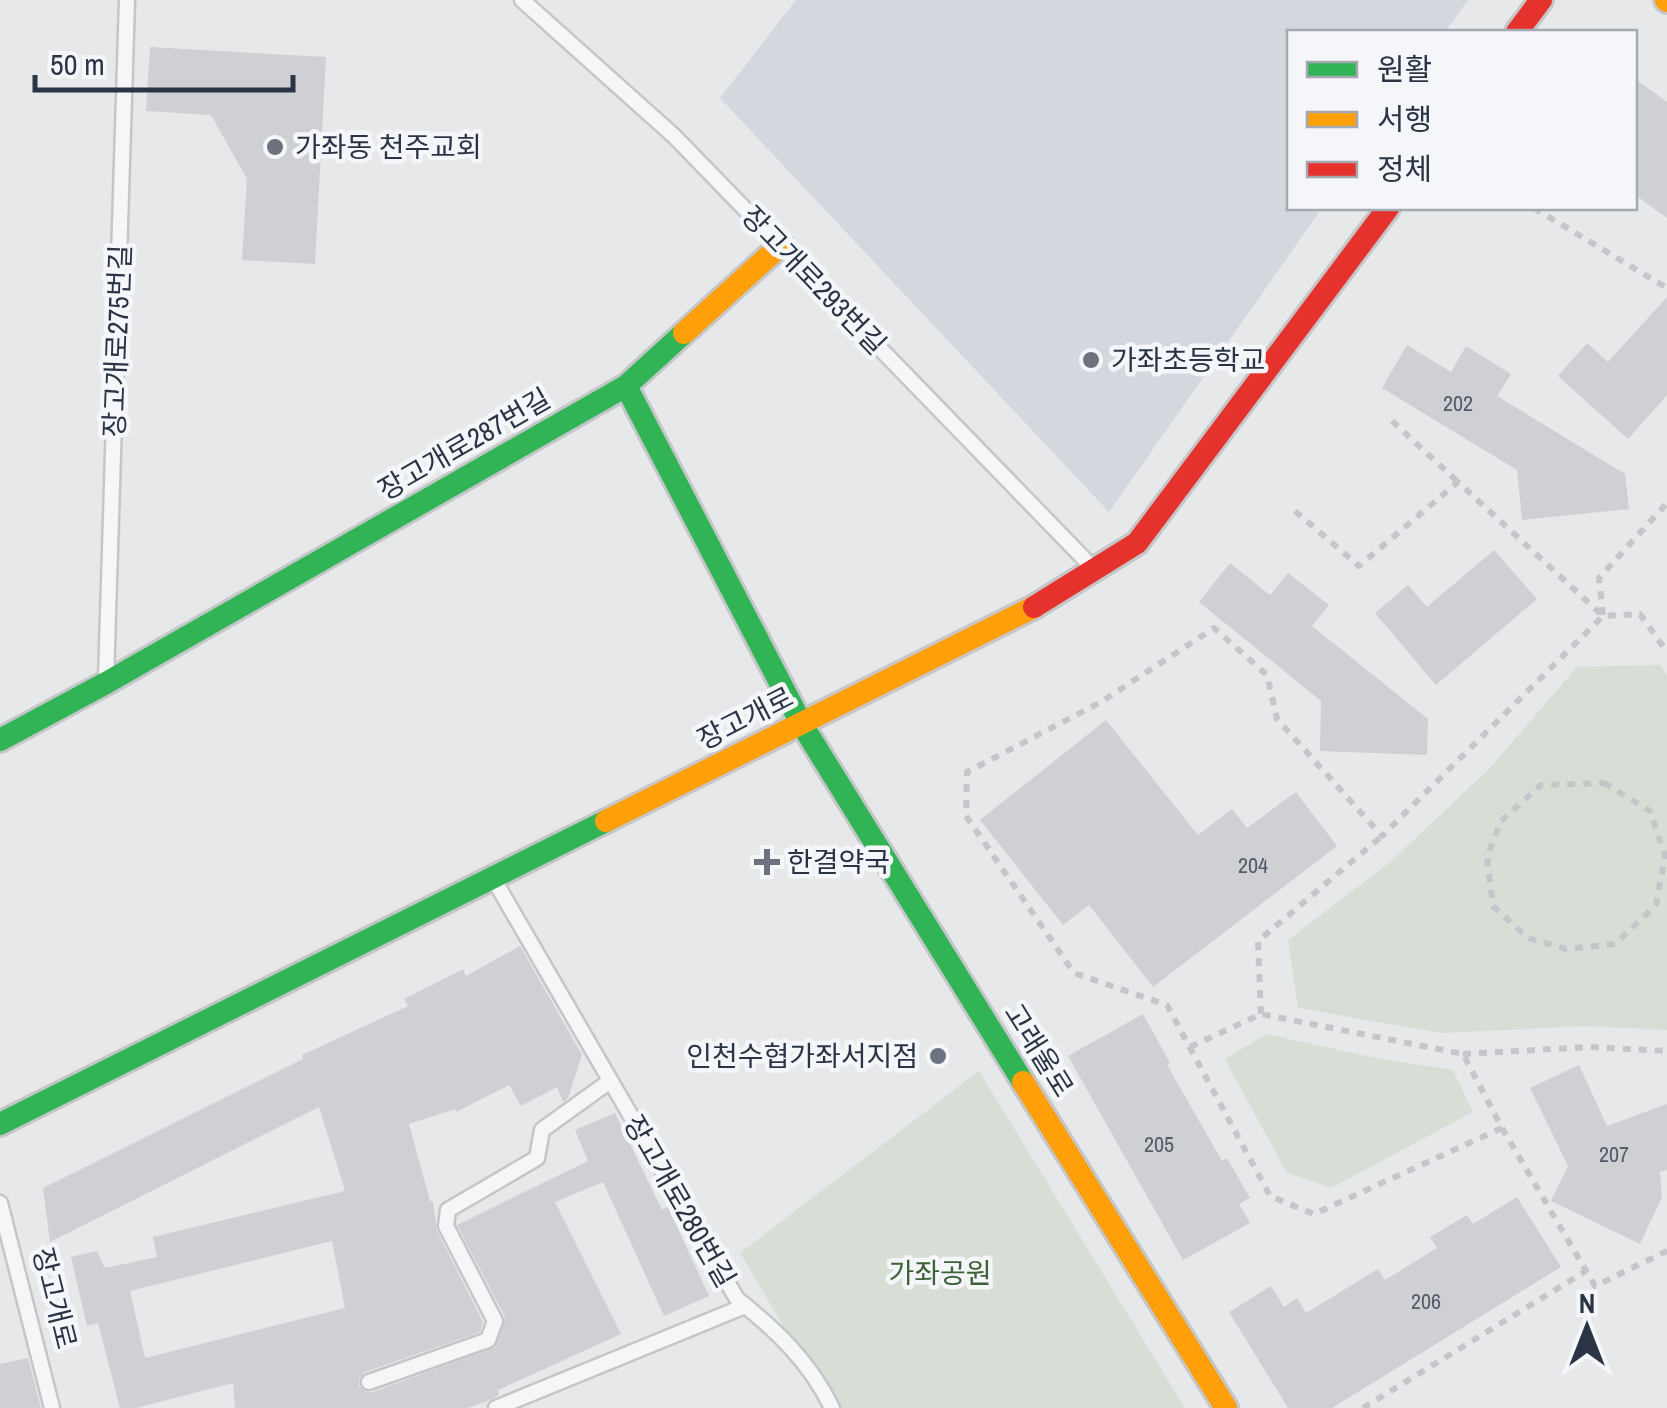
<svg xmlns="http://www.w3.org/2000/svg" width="1667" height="1408" viewBox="0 0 1667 1408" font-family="'Archivo Narrow','Noto Sans KR',sans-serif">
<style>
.built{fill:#d4d7dd}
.green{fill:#d6ded6}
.building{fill:#ced0d3;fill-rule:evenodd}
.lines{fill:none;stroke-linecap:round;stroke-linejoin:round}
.lane-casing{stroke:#c4c6c8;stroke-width:19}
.fast-casing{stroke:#c4c6c8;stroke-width:28}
.slow-casing{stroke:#c4c6c8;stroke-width:28}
.jam-casing{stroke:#c4c6c8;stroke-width:28}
.path{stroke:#c5c6ca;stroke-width:6;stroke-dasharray:8 8;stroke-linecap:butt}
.lane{stroke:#f5f6f7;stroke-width:14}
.fast{stroke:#30b455;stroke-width:22}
.slow{stroke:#ff9f0a;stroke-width:22}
.jam{stroke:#e5322d;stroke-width:22}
.poi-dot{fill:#6c737f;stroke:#f4f6f9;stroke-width:4}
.labels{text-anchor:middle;stroke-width:9;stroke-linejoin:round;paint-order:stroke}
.number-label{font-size:22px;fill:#545c69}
.poi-label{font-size:28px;fill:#2b3445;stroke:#f4f6f9;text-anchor:start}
.street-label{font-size:28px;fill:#2b3445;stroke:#f4f6f9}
.park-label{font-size:28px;fill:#3f6138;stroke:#f4f6f9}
</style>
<rect width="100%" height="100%" fill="#e6e8ea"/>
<path class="built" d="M 796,0 L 1468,0 L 1445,32 L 1290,32 L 1290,208 L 1322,208 L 1109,512 L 720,98 Z"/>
<path class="green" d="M 1660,665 L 1667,675 L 1667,1030 L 1585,1026 L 1442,1033 L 1298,1008 L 1288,940 L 1389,863 L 1488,770 L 1577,667 Z
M 1267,1034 L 1376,1058 L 1453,1070 L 1473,1112 L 1331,1188 L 1286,1172 L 1225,1059 Z
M 979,1071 L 1185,1408 L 832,1408 L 740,1253 Z"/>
<path class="building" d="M 150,47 L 326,57 L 315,264 L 242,260 L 247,179 L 211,115 L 146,111 Z
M 1634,78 L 1667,102 L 1667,218 L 1634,194 Z
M 1667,297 L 1667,395 L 1628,439 L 1558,376 L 1587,343 L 1608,362 Z
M 1407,345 L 1451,372 L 1466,346 L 1511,374 L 1497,396 L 1625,474 L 1629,509 L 1522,520 L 1517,470 L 1382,388 Z
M 1494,550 L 1537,599 L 1436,685 L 1375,613 L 1408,585 L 1427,607 Z
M 1230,563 L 1270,595 L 1288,573 L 1329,605 L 1312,626 L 1428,719 L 1427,755 L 1320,751 L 1321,701 L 1199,602 Z
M 1106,720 L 1198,835 L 1232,809 L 1247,828 L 1296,792 L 1337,846 L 1153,987 L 1089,905 L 1063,925 L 980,820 Z
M 520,946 L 582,1055 L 568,1098 L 563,1102 L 557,1087 L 521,1106 L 509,1085 L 456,1112 L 455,1109 L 409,1124 L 430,1201 L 433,1201 L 437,1231 L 483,1322 L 480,1332 L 365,1372 L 359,1379 L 359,1386 L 366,1392 L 373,1392 L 496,1347 L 505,1317 L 457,1225 L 588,1161 L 575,1130 L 615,1113 L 662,1210 L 668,1207 L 709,1296 L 664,1316 L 603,1182 L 555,1202 L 621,1334 L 498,1390 L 499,1395 L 490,1400 L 468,1408 L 235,1408 L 233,1383 L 136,1408 L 120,1408 L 98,1323 L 87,1326 L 71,1257 L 97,1251 L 105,1268 L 157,1257 L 153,1237 L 345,1191 L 319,1107 L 50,1242 L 43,1188 L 303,1059 L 302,1055 L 408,1006 L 404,999 L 463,969 L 466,976 ZM 332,1241 L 345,1308 L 145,1358 L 130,1291 Z
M 1143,1014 L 1170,1063 L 1167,1065 L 1222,1161 L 1227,1158 L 1250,1198 L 1239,1204 L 1250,1223 L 1183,1260 L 1068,1056 Z
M 1579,1065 L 1607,1126 L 1667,1104 L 1667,1170 L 1660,1172 L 1662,1197 L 1640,1244 L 1551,1201 L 1568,1166 L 1530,1088 Z
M 1517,1197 L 1561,1267 L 1332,1408 L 1288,1408 L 1229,1312 L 1271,1286 L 1284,1307 L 1297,1298 L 1306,1313 L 1378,1269 L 1385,1280 L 1437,1248 L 1430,1237 L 1467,1215 L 1473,1224 Z
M 28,1358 L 41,1408 L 0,1408 L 0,1364 Z"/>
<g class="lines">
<defs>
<path id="lane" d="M 522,0 L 674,136 L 1092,567
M 106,679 L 127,0
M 493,878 L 737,1299 C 776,1330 810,1362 832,1408
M 0,1203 L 52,1408
M 369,1382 L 488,1340 L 495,1321 L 446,1226 L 448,1210 L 537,1158 L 542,1130 L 610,1081
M 496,1408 L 745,1306"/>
<path id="fast" d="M 626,386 L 801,723 L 1023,1082
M 0,740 L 106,683 L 626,386 L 684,333
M 0,1124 L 606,821"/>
<path id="slow" d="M 1666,0 L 1667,1
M 684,333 L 781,245
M 606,821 L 1034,607
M 1023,1082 L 1226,1408"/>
<path id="jam" d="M 1517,32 L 1541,0
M 1034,607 L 1137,543 L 1388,208"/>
</defs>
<use href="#lane" class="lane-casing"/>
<use href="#fast" class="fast-casing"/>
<use href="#slow" class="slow-casing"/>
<use href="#jam" class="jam-casing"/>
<path class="path" d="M 1534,208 L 1667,288
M 1392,421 L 1458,482
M 1295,511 L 1359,566 L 1458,482 L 1603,616
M 1603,615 L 1599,578 L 1667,503
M 1604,783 L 1650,811 L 1665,856 L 1656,905 L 1615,944 L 1566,949 L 1528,938 L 1493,906 L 1487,857 L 1501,821 L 1541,785 Z
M 1261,1014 L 1258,941 L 1382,836
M 1190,1047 L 1261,1014 L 1463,1054 L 1502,1128 L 1314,1214 L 1270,1196 L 1167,1005 L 1074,973 L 966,816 L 967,772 L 1101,702 L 1214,628 L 1267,675 L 1277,719 L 1382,836 L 1603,616 L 1640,614 L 1667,652
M 1463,1054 L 1589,1047 L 1667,1051
M 1502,1128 L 1595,1286 L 1667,1251
M 1363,1408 L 1586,1271"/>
<use href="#lane" class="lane"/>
<use href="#fast" class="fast"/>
<use href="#slow" class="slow"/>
<use href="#jam" class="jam"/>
</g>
<g class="poi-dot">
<circle cx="275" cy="147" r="10"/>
<circle cx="1091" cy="360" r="10"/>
<path d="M762 847h10v10h10v10h-10v10h-10v-10h-10v-10h10z"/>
<circle cx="938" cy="1056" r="10"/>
</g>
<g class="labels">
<g class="number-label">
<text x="1458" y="411">202</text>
<text x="1253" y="873">204</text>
<text x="1159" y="1152">205</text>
<text x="1614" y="1162">207</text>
<text x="1426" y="1309">206</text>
</g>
<g class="poi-label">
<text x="295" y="157">가좌동 천주교회</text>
<text x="1111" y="370">가좌초등학교</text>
<text x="787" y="872">한결약국</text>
<text x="918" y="1066" text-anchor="end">인천수협가좌서지점</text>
</g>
<g class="street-label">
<text transform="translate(814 280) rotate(46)" y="10">장고개로293번길</text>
<text transform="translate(117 341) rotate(-88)" y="10">장고개로275번길</text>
<text transform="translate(464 444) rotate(-30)" y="10">장고개로287번길</text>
<text transform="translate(745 718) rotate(-27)" y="10">장고개로</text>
<text transform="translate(1039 1050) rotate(58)" y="10">고래울로</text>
<text transform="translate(680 1201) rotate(60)" y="10">장고개로280번길</text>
<text transform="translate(55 1298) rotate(76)" y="10">장고개로</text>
</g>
<g class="park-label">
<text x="940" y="1283">가좌공원</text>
</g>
</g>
<rect x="1287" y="30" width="350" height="180" fill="#f4f6f9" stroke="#a4a8b1" stroke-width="2.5"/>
<rect x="1307" y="62" width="50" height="15" fill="#30b455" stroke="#a4a8b1" stroke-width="2.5"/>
<text x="1377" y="80" font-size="30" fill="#2b3445">원활</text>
<rect x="1307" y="112" width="50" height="15" fill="#ff9f0a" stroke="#a4a8b1" stroke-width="2.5"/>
<text x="1377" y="130" font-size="30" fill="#2b3445">서행</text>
<rect x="1307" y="162" width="50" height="15" fill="#e5322d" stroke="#a4a8b1" stroke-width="2.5"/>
<text x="1377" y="180" font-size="30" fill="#2b3445">정체</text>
<g transform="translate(1587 1328)" stroke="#f4f6f9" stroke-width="8" paint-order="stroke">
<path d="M0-8L18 38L0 25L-18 38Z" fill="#2b3445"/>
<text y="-15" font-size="28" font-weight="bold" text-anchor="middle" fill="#2b3445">N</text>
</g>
<path d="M35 75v15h258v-15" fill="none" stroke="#2b3445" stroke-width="5"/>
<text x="50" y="75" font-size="30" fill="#2b3445" stroke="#f4f6f9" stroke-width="8" paint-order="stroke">50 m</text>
</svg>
